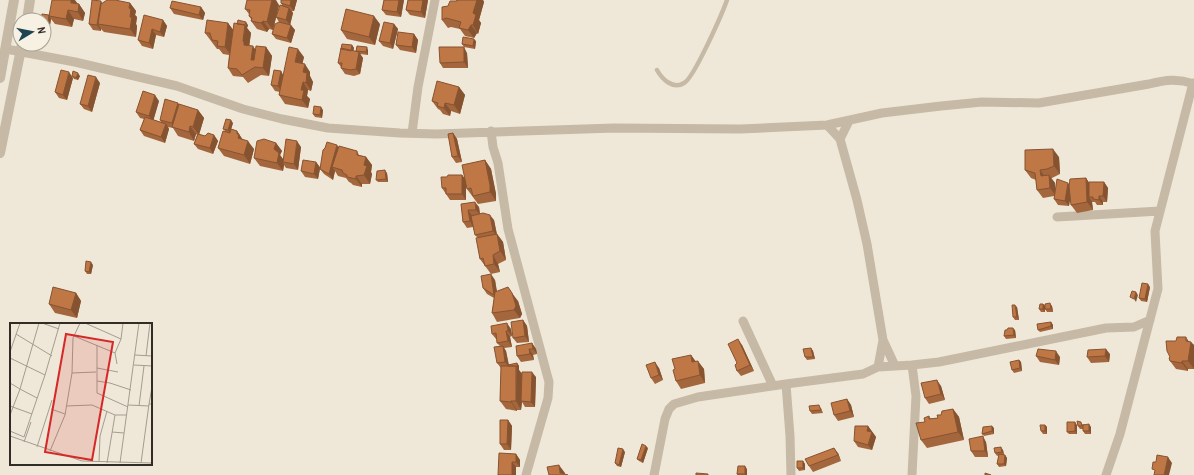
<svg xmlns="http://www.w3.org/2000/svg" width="1194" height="475" viewBox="0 0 1194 475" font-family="'Archivo Narrow',sans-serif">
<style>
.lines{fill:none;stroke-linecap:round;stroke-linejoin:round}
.service{stroke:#c6b9a5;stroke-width:4.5}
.minor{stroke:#c6b9a5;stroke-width:9}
.tertiary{stroke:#c6b9a5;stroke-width:10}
.wall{fill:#a4663c}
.shaded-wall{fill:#865331}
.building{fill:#bf7746;stroke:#865331}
.inset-road{fill:none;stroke:#a39d91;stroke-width:1}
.view{fill:#d62828;fill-opacity:0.15;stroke:#d62828;stroke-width:2}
.inset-edge{fill:none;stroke:#322c26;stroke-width:2}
</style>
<rect width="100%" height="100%" fill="#efe8d8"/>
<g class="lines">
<path class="service" d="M 657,70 C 662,79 673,90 684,83 C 694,78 722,14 727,0"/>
<path class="minor" d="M 6,49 L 75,62 L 177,86 L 243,109 L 282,119 L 328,128 L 400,133 L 437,134 L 615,128 L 740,129 L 827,125 L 882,113 L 941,106 L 982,102 L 1039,103 L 1149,84 C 1165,80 1178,78 1194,84
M 827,125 L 840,139 L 857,200 L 867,244 L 883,340 L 878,367
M 491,131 L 493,147 L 498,163 L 508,229 L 549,382 L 548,398 L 526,475
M 412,133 L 418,87 L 435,0
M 840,139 L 849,121
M 1057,217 L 1160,211
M 743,321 L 773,386
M 883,340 L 895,366
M 912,365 L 939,362 L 1106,328 L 1134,327 L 1150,320
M 786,384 L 790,436 L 791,475
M 654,475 L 665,419 L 669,409 L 674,404 L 698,397 L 786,384 L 863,374 L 878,367 L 912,365 L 916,396 L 912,475
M 1106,475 L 1120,434 L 1155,300 L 1158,289 L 1155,231 L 1193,83"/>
<path class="tertiary" d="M 27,20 L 30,0
M 0,78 L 14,0
M 0,153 L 22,44"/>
</g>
<path class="wall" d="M 281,0 L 297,0 L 294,11 L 292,11 L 293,13 L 290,25 L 295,30 L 291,43 L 276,39 L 272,34 L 279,22 L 276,17 L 282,5 L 281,3 Z
M 384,0 L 404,0 L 401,17 L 386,15 L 382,10 Z
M 408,0 L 428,0 L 425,18 L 410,15 L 406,10 Z
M 457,0 L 483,0 L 484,2 L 479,20 L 481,23 L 478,34 L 477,33 L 474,38 L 465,36 L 460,29 L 451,27 L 448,28 L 442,20 L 448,6 Z
M 102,3 L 130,3 L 136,11 L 135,15 L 137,17 L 136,24 L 137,26 L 136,37 L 104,32 L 101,29 L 101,31 L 93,30 L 89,24 Z
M 78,4 L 79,4 L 85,13 L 83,21 L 74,19 L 72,27 L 55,24 L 51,19 L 50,25 L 47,25 L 46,30 L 44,30 L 44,20 L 49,15 Z
M 279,5 L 273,30 L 269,29 L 267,32 L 257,29 L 251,21 L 251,19 L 249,16 L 249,14 L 245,9 Z
M 201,7 L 205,13 L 203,20 L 174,14 L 170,8 Z
M 163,20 L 167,26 L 164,37 L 156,35 L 153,49 L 142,46 L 138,40 Z
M 228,23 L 233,30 L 237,24 L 248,25 L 247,28 L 251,33 L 249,46 L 255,49 L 266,47 L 272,56 L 269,76 L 261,75 L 248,83 L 243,77 L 233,76 L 228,68 L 229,55 L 223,54 L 219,49 L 217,49 L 205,33 Z
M 380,24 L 375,45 L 347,39 L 341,30 Z
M 394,24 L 398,29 L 393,49 L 383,46 L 379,41 Z
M 414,34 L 418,40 L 416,53 L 400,50 L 396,45 Z
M 476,41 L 475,49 L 464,47 L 462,44 Z
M 352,45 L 354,48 L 353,51 L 357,52 L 356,51 L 368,50 L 368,55 L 360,54 L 363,58 L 360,74 L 354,76 L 345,74 L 341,68 L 341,67 L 338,63 Z
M 467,53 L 468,68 L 443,68 L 440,63 Z
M 304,57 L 302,64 L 310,72 L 310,76 L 313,82 L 311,91 L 308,90 L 307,96 L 310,99 L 308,108 L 285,104 L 279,95 L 280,92 L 275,91 L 271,85 L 281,71 L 283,75 Z
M 72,76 L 80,76 L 78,80 L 74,79 Z
M 73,78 L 67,100 L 59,98 L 55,92 Z
M 100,83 L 92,112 L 84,109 L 80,104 Z
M 459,87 L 465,95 L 460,114 L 451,111 L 450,116 L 443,114 L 440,110 L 438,109 L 432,101 Z
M 159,101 L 153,120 L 161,122 L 160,120 L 179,105 L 198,110 L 204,118 L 199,134 L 205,136 L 214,135 L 218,141 L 213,154 L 198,149 L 194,144 L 197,135 L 196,134 L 194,141 L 178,136 L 173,128 L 168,127 L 169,129 L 165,143 L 144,136 L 140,130 L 144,119 L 140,118 L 136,112 Z
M 323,110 L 322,118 L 315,117 L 313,114 Z
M 233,123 L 231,129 L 237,131 L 242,139 L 254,149 L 250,164 L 224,156 L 218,148 L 225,131 L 223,129 Z
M 453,133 L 457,139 L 462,162 L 456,163 L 452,157 Z
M 276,143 L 282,151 L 280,155 L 283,159 L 301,147 L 298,170 L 286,168 L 284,165 L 283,171 L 260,166 L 254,158 Z
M 338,147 L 357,151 L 359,155 L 366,157 L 372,165 L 371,172 L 372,174 L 370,184 L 362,184 L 362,187 L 353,185 L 351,183 L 349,182 L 346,178 L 338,176 L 335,171 L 333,180 L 324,174 L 320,169 L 318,179 L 305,177 L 301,171 L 316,162 L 320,167 Z
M 1059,157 L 1060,174 L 1052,178 L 1051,178 L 1055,183 L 1055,189 L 1086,178 L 1089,183 L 1104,182 L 1108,188 L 1107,202 L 1103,202 L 1103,205 L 1097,205 L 1095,202 L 1092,202 L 1093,210 L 1077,213 L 1071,205 L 1070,198 L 1069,206 L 1058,205 L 1054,199 L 1054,196 L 1043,198 L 1037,190 L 1036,180 L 1031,178 L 1025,170 Z
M 485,160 L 491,169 L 496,194 L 496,201 L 478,204 L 467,189 L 466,184 L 466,200 L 450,200 L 442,188 L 447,177 L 462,175 L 465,179 Z
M 387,173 L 388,182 L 378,182 L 376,180 Z
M 461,204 L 479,207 L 480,214 L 494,220 L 497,234 L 503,242 L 506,260 L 498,264 L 500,272 L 491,274 L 480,259 L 478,238 L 475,235 L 473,227 L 467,228 L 463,222 Z
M 93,265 L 91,274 L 87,274 L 85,271 Z
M 495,280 L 497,291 L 518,301 L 522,314 L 520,318 L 497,322 L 492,313 L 494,298 L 487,294 L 483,288 Z
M 1150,287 L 1147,302 L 1141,301 L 1139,298 Z
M 76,293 L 81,301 L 77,318 L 55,313 L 49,304 Z
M 1043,304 L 1045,306 L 1045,312 L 1041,312 L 1039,309 Z
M 1052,306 L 1053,312 L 1047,312 L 1045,309 Z
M 1017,307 L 1019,320 L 1015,320 L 1013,317 Z
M 523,320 L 527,326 L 529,342 L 517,343 L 513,338 Z
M 1051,322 L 1053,325 L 1053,329 L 1040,332 L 1038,330 Z
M 511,329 L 512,336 L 510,337 L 512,347 L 504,348 L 506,351 L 509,365 L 517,363 L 519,366 L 519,370 L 522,374 L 536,377 L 535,407 L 525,407 L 522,402 L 521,410 L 517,410 L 517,411 L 506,409 L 500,401 L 501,368 L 497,363 L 500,346 L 497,343 L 497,339 L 496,339 L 492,334 Z
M 1015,330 L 1016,338 L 1006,339 L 1004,336 Z
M 1176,341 L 1189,341 L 1194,345 L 1194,369 L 1188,369 L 1188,371 L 1176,369 L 1170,361 L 1170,357 Z
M 532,343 L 536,349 L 537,354 L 533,355 L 534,360 L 521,362 L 517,356 Z
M 742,345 L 754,371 L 741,376 L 737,371 L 737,363 Z
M 811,348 L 813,351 L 815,359 L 807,360 L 805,357 Z
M 1110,354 L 1109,362 L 1091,363 L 1087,357 Z
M 691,355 L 695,361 L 704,369 L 705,383 L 681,389 L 676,381 L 675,369 Z
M 1036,356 L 1060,357 L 1059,365 L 1040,362 Z
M 1019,360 L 1021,362 L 1022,371 L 1014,373 L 1012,370 Z
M 659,368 L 663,380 L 655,384 L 651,378 Z
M 941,386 L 945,400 L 929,404 L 925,398 Z
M 847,399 L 851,405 L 854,417 L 838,421 L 834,415 Z
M 821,408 L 823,413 L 812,414 L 810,411 Z
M 953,409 L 959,417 L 964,440 L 927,448 L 921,440 L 925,422 L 929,416 L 931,419 L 938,418 Z
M 508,420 L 512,426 L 511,450 L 504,450 L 500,444 Z
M 1083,424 L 1091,427 L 1091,434 L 1085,434 L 1083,431 L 1083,429 L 1080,429 L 1078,426 Z
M 1045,425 L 1047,427 L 1047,434 L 1043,434 L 1041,431 Z
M 1077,425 L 1077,434 L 1069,434 L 1067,432 Z
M 868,426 L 876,437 L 872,450 L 858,447 L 854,441 Z
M 994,428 L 994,434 L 984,436 L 982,434 Z
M 986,442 L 988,457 L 975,457 L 971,451 Z
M 648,448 L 643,463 L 639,461 L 637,459 Z
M 1003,450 L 1004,455 L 1005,455 L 1007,458 L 1006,466 L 999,467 L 997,464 L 999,455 L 997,456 L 995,453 Z
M 625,452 L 621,467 L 617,466 L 615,463 Z
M 838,453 L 841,461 L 813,472 L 809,466 Z
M 516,454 L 520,460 L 520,467 L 516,467 L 516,475 L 498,475 Z
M 803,461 L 805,464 L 805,470 L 799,471 L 797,468 Z
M 747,469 L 747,475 L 737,475 L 737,474 Z"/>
<path class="shaded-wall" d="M 71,0 L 75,0 L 78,4 L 71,3 Z
M 270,0 L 276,0 L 279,5 L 273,30 L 267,22 Z
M 291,0 L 297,0 L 294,11 L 290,6 Z
M 399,0 L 404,0 L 401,17 L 397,12 Z
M 423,0 L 428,0 L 425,18 L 421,12 Z
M 477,0 L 483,0 L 484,2 L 479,20 L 481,23 L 478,34 L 473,25 L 473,13 Z
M 101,1 L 104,7 L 98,24 L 101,29 L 101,31 L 97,25 Z
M 130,3 L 136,11 L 135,15 L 137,17 L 136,24 L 137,26 L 136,37 L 130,29 L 130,17 L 129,8 Z
M 79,4 L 85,13 L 83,21 L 78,12 Z
M 201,7 L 205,13 L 203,20 L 199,15 Z
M 289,8 L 293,13 L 290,25 L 286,20 Z
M 68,10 L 74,19 L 72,27 L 66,19 Z
M 49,16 L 51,19 L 50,25 L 48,22 Z
M 374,16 L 380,24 L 375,45 L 369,37 Z
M 163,20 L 167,26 L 164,37 L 160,32 Z
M 263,21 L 269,29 L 267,32 L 261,23 Z
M 45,22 L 47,25 L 46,30 L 44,27 Z
M 246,22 L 248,25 L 247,28 L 251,33 L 249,48 L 244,45 L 243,41 Z
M 228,23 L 234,31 L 231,55 L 225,47 Z
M 394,24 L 398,29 L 393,49 L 390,43 Z
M 291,25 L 295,30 L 291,43 L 287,38 Z
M 471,25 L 477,33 L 474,38 L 468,30 Z
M 152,29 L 156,35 L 153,49 L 149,43 Z
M 414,34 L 418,40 L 416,53 L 412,47 Z
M 474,39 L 476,41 L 475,49 L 473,46 Z
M 352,45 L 354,48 L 353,54 L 351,51 Z
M 253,46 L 259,55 L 257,68 L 251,60 Z
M 266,47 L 272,56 L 269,76 L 263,68 Z
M 367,47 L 368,50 L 368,55 L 366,52 Z
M 464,47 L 467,53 L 468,68 L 464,62 Z
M 298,49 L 304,57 L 301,70 L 295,62 Z
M 359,52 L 363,58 L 360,74 L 356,69 Z
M 305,64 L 310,72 L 310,76 L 313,82 L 311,91 L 306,83 L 303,72 Z
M 281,71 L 284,77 L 282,92 L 278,86 Z
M 69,72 L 73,78 L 67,100 L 63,95 Z
M 78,73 L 80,76 L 78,80 L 76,78 Z
M 96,77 L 100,83 L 92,112 L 88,106 Z
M 303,82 L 308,90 L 307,96 L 310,99 L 308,108 L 302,100 L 301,90 Z
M 459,87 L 465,95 L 460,114 L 454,105 Z
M 155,95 L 159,101 L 153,122 L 149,116 Z
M 178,103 L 182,108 L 176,129 L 172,123 Z
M 445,103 L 451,111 L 450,116 L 444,108 Z
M 321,107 L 323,110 L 322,118 L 320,115 Z
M 198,110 L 204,118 L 199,135 L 193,127 Z
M 231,120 L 233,123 L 230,133 L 228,130 Z
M 166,124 L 169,129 L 165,143 L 161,137 Z
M 190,126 L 196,134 L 194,141 L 189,132 Z
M 237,131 L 245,143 L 238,138 L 237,134 Z
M 453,133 L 457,139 L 462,162 L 458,156 Z
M 214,135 L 218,141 L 213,154 L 210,148 Z
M 248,141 L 254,149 L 250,164 L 244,155 Z
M 297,141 L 301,147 L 298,170 L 294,164 Z
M 276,143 L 282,151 L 280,155 L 285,162 L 283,162 L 284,165 L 283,171 L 277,163 L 274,149 Z
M 337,145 L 341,151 L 332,167 L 335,171 L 333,180 L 329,174 Z
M 1053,149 L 1059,157 L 1060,174 L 1054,166 Z
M 366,157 L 372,165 L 371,172 L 372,174 L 370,184 L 364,175 L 364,165 Z
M 485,160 L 491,169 L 496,194 L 496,201 L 490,192 Z
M 316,162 L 320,168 L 318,179 L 314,174 Z
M 385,170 L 387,173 L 388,182 L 386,179 Z
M 1040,170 L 1046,178 L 1041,176 Z
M 462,175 L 466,180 L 466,200 L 462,194 Z
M 1049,175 L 1055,183 L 1056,196 L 1050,188 Z
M 356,176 L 362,184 L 362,187 L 356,179 Z
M 1086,178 L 1092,187 L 1089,197 L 1092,202 L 1093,210 L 1087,202 Z
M 1104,182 L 1108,188 L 1107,202 L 1103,196 Z
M 1068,183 L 1072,188 L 1069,206 L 1065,201 Z
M 1099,196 L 1103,202 L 1103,205 L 1099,200 Z
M 475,202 L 479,207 L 480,215 L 476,210 Z
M 468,210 L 472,216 L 473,227 L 470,221 Z
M 490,215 L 494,220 L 497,236 L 493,231 Z
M 497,234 L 503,242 L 506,260 L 500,251 Z
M 493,255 L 498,264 L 500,272 L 494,264 Z
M 91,262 L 93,265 L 91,274 L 89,272 Z
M 491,274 L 495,280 L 498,301 L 494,295 Z
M 1148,284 L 1150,287 L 1147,302 L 1145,299 Z
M 1136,292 L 1138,295 L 1136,302 L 1134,299 Z
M 76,293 L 81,301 L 77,318 L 71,310 Z
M 512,293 L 518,301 L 522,314 L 520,318 L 514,310 Z
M 1050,303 L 1052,306 L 1053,312 L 1051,309 Z
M 1043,304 L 1045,306 L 1045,312 L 1043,309 Z
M 1015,305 L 1017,307 L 1019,320 L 1017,317 Z
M 523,320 L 527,326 L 529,342 L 525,336 Z
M 1051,322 L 1053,325 L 1053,329 L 1051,326 Z
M 507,323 L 511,329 L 512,336 L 508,331 Z
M 1013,328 L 1015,330 L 1016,338 L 1014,335 Z
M 506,331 L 510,337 L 512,347 L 508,341 Z
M 1186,337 L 1191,345 L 1191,342 L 1194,345 L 1194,369 L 1188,361 Z
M 738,339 L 742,345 L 754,371 L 750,365 Z
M 532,343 L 536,349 L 537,354 L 533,349 Z
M 503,346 L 506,351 L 509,367 L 505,362 Z
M 811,348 L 813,351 L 815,359 L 813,357 Z
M 529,349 L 533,355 L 534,360 L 530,354 Z
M 1106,349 L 1110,354 L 1109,362 L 1105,356 Z
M 1056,351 L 1060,357 L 1059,365 L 1055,360 Z
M 691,355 L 697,363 L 692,362 Z
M 1019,360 L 1021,362 L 1022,371 L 1020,368 Z
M 698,361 L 704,369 L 705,383 L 700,375 Z
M 1182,361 L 1188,369 L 1188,371 L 1182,363 Z
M 655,362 L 659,368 L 663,380 L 659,375 Z
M 517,363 L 519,366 L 519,370 L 522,374 L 521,401 L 522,402 L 521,410 L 516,401 Z
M 532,372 L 536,377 L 535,407 L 531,402 Z
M 937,380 L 941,386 L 945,400 L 941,394 Z
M 847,399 L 851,405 L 854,417 L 850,411 Z
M 511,401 L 517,410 L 517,411 L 511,402 Z
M 953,409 L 959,417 L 964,440 L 958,432 Z
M 508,420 L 512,426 L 511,450 L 507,444 Z
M 1075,422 L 1077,425 L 1077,434 L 1075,431 Z
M 1089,424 L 1091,427 L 1091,434 L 1089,431 Z
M 1045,425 L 1047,427 L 1047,434 L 1045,431 Z
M 868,426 L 876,437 L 872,450 L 868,445 L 867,431 Z
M 992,426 L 994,428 L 994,434 L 992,431 Z
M 983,436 L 986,442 L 988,457 L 985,451 Z
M 646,446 L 648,448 L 643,463 L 641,460 Z
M 1001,447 L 1003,450 L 1004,455 L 1002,452 Z
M 834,448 L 838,453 L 841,461 L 838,455 Z
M 623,449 L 625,452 L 621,467 L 619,465 Z
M 516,454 L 520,460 L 520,467 L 516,462 Z
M 1005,455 L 1007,458 L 1006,466 L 1004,464 Z
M 1168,457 L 1172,463 L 1169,475 L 1164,475 Z
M 803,461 L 805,464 L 805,470 L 803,468 Z
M 512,462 L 516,467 L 516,475 L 512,475 Z
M 559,465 L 565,473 L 565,475 L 560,473 Z
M 745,466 L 747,469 L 747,475 L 745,475 Z"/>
<path class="building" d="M 52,0 L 71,0 L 71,3 L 79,4 L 78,12 L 68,10 L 66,19 L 49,16 Z
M 92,0 L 101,1 L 97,25 L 89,24 Z
M 107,0 L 115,0 L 130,3 L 129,8 L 131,9 L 130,17 L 132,17 L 130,29 L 98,24 L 101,4 Z
M 247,0 L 272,0 L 267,22 L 263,21 L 261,23 L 251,21 L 252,18 L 249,16 L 250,10 L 245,9 Z
M 281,0 L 291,0 L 290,6 L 281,3 Z
M 384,0 L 399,0 L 397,12 L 382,10 Z
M 408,0 L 423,0 L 421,12 L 406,10 Z
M 457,0 L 477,0 L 473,13 L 476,15 L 473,25 L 471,25 L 468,30 L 459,28 L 461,22 L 446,18 L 442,20 L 442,7 L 448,6 L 450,1 L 457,1 Z
M 172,1 L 201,7 L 199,15 L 170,8 Z
M 280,5 L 289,8 L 286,20 L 276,17 Z
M 346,9 L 374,16 L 369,37 L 341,30 Z
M 42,14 L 49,15 L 48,22 L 45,22 L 44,27 L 44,20 L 41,20 Z
M 144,15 L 163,20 L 160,32 L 152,29 L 149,43 L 138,40 Z
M 207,20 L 228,23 L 225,47 L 217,46 L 218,41 L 212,40 L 210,33 L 205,33 Z
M 238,20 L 246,22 L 245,25 L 237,24 Z
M 279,22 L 291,25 L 287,38 L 272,34 L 275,24 Z
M 384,22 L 394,24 L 390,43 L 379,41 Z
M 234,23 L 245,25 L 243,41 L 244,42 L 244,45 L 253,46 L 251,60 L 254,60 L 256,46 L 266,47 L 263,68 L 255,67 L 242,75 L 237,69 L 228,68 Z
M 398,32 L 414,34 L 412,47 L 396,45 Z
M 463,37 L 474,39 L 473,46 L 462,44 Z
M 342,44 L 352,45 L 351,51 L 341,49 Z
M 357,46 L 367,47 L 366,52 L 356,51 Z
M 289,47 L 298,49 L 295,62 L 305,64 L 303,72 L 307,73 L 306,83 L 303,82 L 301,90 L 304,90 L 302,100 L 279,95 Z
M 439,47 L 464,47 L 464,62 L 440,63 Z
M 341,48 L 359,52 L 356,69 L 350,70 L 341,68 L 342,63 L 338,63 Z
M 61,70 L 69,72 L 63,95 L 55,92 Z
M 274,70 L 281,71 L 278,86 L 271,85 Z
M 73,71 L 78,73 L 76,78 L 72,76 Z
M 88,75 L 96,77 L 88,106 L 80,104 Z
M 437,81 L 459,87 L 454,105 L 445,103 L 444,108 L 437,106 L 438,103 L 432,101 Z
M 143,91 L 155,95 L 149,116 L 136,112 Z
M 165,99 L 178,103 L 172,123 L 160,120 Z
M 179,104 L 198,110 L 193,127 L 190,126 L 189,132 L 172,127 Z
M 314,106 L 321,107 L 320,115 L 313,114 Z
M 145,117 L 166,124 L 161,137 L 140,130 Z
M 226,119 L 231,120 L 228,130 L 223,129 Z
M 231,129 L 237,131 L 237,134 L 239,134 L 238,138 L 248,141 L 244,155 L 218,148 L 223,131 L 230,133 Z
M 208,133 L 214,135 L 210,148 L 194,144 L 198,134 L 205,136 Z
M 453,133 L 458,156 L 452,157 L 448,134 Z
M 264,139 L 276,143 L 274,149 L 279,153 L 277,163 L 254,158 L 257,141 Z
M 286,139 L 297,141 L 294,164 L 283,162 Z
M 327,142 L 337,145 L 329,174 L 320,169 L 323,150 L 325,148 Z
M 339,146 L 357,151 L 357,155 L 366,157 L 364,165 L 367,166 L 364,175 L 356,176 L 356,179 L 347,177 L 347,175 L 343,173 L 342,170 L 332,167 Z
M 1053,149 L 1054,166 L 1047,169 L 1040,170 L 1041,176 L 1049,175 L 1050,188 L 1037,190 L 1035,173 L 1025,170 L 1025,150 Z
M 303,160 L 316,162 L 314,174 L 301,171 Z
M 485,160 L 490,185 L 490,192 L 473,196 L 471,188 L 467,189 L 462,165 Z
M 385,170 L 386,179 L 376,180 L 377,171 Z
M 448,175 L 462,175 L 462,194 L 446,194 L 446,188 L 442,188 L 441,177 L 447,177 Z
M 1086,178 L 1087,202 L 1071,205 L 1069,186 L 1070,179 Z
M 1057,179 L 1068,183 L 1065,201 L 1054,199 Z
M 1089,182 L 1104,182 L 1103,196 L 1099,196 L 1099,200 L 1093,199 L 1093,197 L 1089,197 Z
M 475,202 L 476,210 L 468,210 L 470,221 L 463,222 L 461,204 Z
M 483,213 L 490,215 L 493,231 L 475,235 L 471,216 Z
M 497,234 L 500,251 L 493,255 L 494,264 L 485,266 L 483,258 L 480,259 L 476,238 Z
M 86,261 L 91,262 L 89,272 L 85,271 Z
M 491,274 L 494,295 L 483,288 L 481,276 Z
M 1142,283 L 1148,284 L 1145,299 L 1139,298 Z
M 53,287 L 76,293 L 71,310 L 49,304 Z
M 508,287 L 512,293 L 516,306 L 514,310 L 492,313 L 495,292 Z
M 1132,291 L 1136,292 L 1134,299 L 1130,297 Z
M 1050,303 L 1051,309 L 1045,309 L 1045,304 Z
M 1040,304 L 1043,304 L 1043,309 L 1039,309 Z
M 1012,305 L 1015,305 L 1017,317 L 1013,317 Z
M 523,320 L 525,336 L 513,338 L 511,322 Z
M 1051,322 L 1051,326 L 1038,330 L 1037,324 Z
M 507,323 L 508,331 L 506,331 L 508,341 L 497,343 L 496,333 L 492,334 L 491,326 Z
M 1008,328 L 1013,328 L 1014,335 L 1004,336 L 1005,330 L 1007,330 Z
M 1177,337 L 1186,337 L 1186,341 L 1191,342 L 1188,361 L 1182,361 L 1182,363 L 1170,361 L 1169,358 L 1170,357 L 1167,351 L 1166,341 L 1176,341 Z
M 738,339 L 750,365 L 737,371 L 735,365 L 737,363 L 728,344 Z
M 532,343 L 533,349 L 529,349 L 530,354 L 517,356 L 516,346 Z
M 503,346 L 505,362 L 497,363 L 494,347 Z
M 811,348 L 813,357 L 805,357 L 803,349 Z
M 1038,349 L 1056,351 L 1055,360 L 1036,356 Z
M 1106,349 L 1105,356 L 1087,357 L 1088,350 Z
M 691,355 L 692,362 L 698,361 L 700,375 L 676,381 L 673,370 L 675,369 L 672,359 Z
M 1019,360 L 1020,368 L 1012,370 L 1010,362 Z
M 655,362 L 659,375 L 651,378 L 646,365 Z
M 517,363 L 517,367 L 516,366 L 508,366 L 508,365 Z
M 501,366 L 516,366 L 516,401 L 511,401 L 511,402 L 500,401 Z
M 522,372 L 532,372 L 531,402 L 521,401 Z
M 937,380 L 941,394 L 925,398 L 921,383 Z
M 847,399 L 850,411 L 834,415 L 831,403 Z
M 819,405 L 821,410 L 810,411 L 809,406 Z
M 953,409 L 958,432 L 921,440 L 916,423 L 925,422 L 924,418 L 929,416 L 929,419 L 938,418 L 937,415 L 941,415 L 942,411 Z
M 500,420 L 508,420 L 507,444 L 500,444 Z
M 1077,421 L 1081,422 L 1082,426 L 1078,426 Z
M 1067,422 L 1075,422 L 1075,431 L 1067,432 Z
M 1089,424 L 1089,431 L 1083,431 L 1083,425 Z
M 1040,425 L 1045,425 L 1045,431 L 1041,431 Z
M 855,426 L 868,426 L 867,431 L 872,432 L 868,445 L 854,441 Z
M 992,426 L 992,431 L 982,434 L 983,427 Z
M 983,436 L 985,451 L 971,451 L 969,439 Z
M 642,444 L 646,446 L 641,460 L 637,459 Z
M 1001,447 L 1002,452 L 995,453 L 994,448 Z
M 618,448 L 623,449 L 619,465 L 615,463 Z
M 834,448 L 838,455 L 809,466 L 805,459 Z
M 499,453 L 516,454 L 516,462 L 512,462 L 512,475 L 498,475 Z
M 999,454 L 1005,455 L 1004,464 L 997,464 Z
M 1157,455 L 1168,457 L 1164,475 L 1154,475 L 1155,470 L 1152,469 L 1153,462 L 1156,462 Z
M 797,461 L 803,461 L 803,468 L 797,468 Z
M 559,465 L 560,473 L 568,475 L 549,475 L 547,467 Z
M 738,466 L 745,466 L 745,474 L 737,474 Z
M 696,473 L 708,474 L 708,475 L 696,475 Z
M 985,473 L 991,475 L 985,475 Z"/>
<g transform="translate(10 323)">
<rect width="142" height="142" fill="#efe8d8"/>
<path class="inset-road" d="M 32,0 L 49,6M 75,0 L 111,16 L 113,0M 6,11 L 42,33M 64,13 L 105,30 L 107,41M 87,22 L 87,45M 0,29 L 10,0M 105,30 L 111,16M 125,32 L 142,33M 136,33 L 140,0M 0,35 L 35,52 L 50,0M 124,42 L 142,43M 108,49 L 87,45 L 87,70 L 118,84M 62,50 L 86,49M 87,58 L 100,60 L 121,67M 0,60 L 10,66 L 29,0M 142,64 L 139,81 L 142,81M 118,82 L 139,83M 0,83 L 22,91M 56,83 L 82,82 L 105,92 L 117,92M 129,83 L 134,43M 41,86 L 55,91M 0,92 L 10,66 L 27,75M 0,108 L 14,114 L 35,52M 102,109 L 114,110M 0,113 L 72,138 L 142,140M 14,119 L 21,99M 27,124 L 42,77M 40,128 L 55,92 L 62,50 L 63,15 L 70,0M 89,139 L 90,113 L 97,88M 97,140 L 105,92M 110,140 L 129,0M 131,140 L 139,81"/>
<path class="view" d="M 56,11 L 103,19 L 82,137 L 35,129 Z"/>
<rect width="142" height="142" class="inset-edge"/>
</g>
<g transform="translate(32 32) rotate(80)"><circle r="19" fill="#f7f1e3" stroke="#a8a297"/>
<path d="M0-3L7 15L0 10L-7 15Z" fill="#1e4551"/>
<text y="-6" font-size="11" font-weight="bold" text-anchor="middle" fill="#322c26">N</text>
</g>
</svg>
